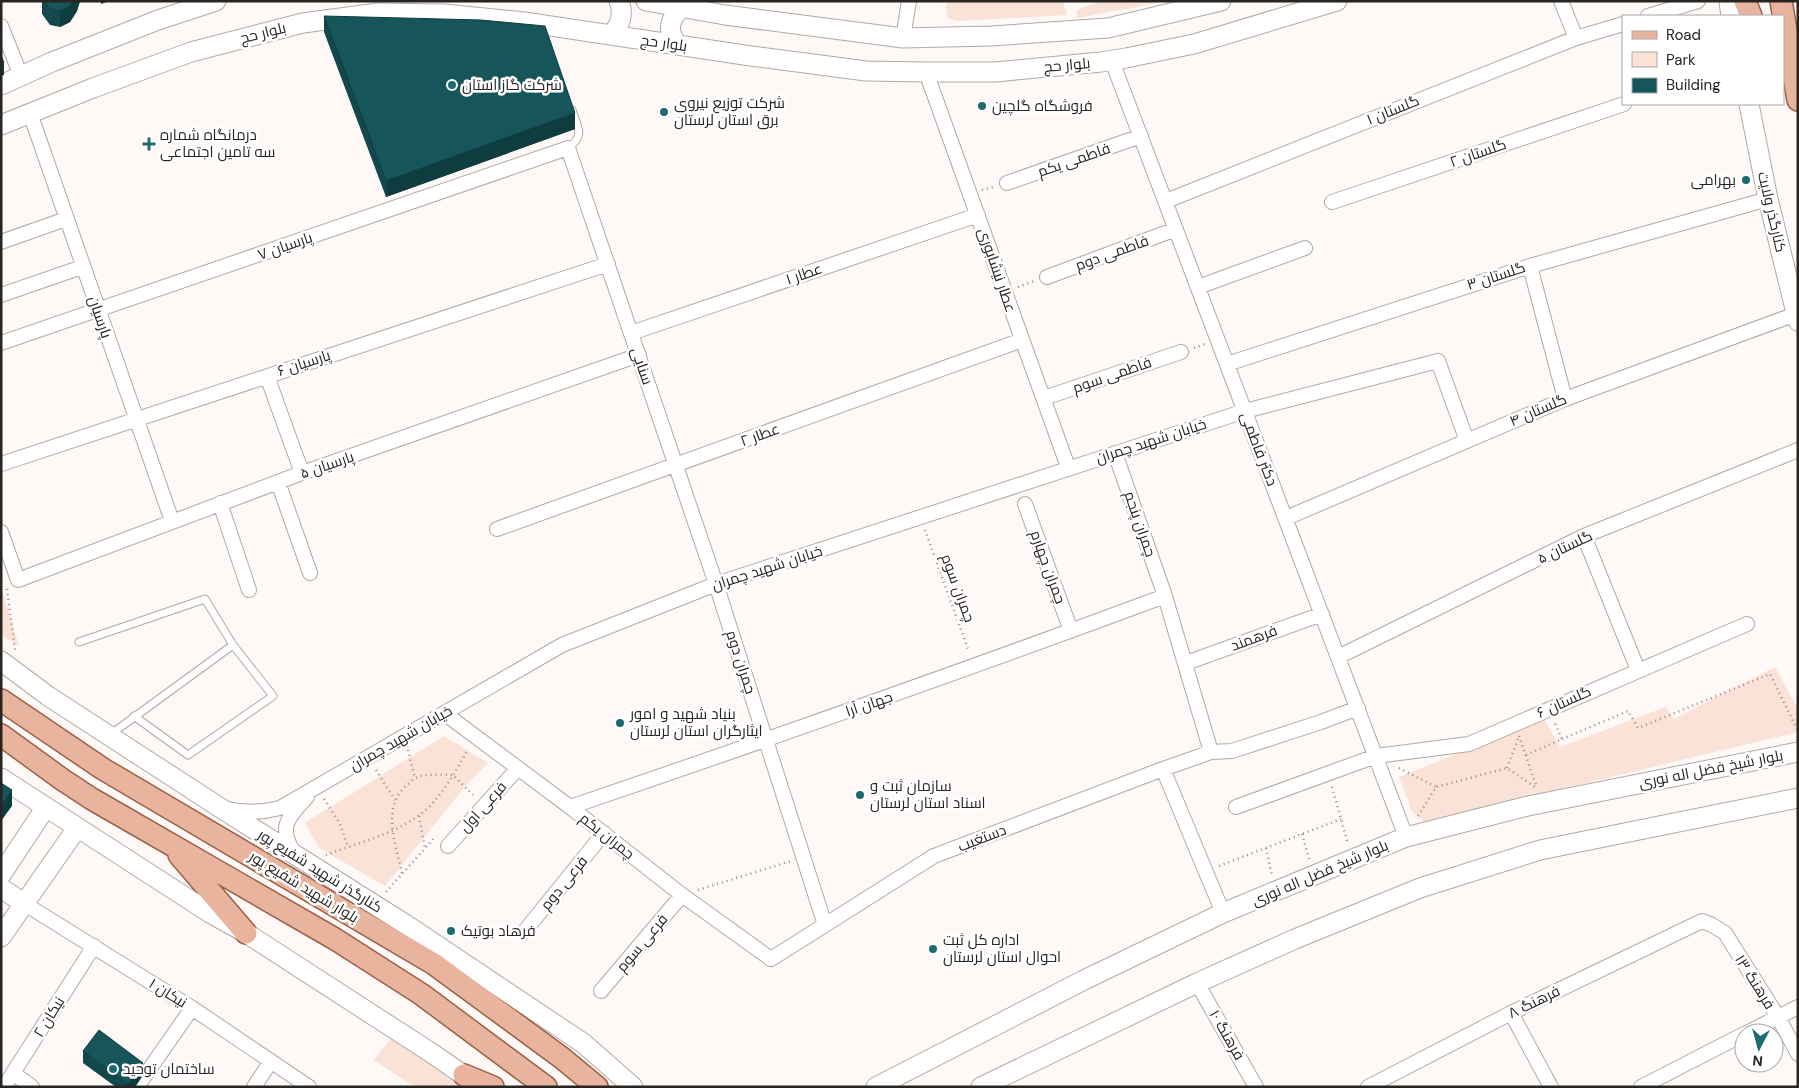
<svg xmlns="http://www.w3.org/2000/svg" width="1799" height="1088" viewBox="0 0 1799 1088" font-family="'DM Sans',Cairo,sans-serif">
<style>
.green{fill:#fae2d7}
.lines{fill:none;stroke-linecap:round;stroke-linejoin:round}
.lane-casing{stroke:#b1a9a6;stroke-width:9}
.street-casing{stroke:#b1a9a6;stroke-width:16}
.secondary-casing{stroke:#b1a9a6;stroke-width:21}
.primary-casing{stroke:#9b6148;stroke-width:24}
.path{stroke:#928e8c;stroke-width:2.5;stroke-dasharray:1 4;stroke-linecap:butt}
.lane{stroke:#fff;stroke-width:7}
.street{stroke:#fff;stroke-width:14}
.secondary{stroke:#fff;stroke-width:19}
.primary{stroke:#e8b49d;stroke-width:21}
.wall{fill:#13494d}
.shaded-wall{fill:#0f3c3f}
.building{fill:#16555a;stroke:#0f3c3f}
.poi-dot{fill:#1e6a71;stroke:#fff;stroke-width:2}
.labels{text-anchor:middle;stroke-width:5;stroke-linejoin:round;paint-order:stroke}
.street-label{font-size:15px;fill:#272422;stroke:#fff}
.poi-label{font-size:15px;fill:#272422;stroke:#fff;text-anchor:start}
</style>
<rect width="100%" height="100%" fill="#fef8f6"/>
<path class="green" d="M 947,1 L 1063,1 L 1067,15 L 960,21 C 945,20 945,16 947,1 Z
M 1101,1 L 1162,1 L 1142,6 L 1077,18 L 1077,10 Z
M 1,587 L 19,646 L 1,635 Z
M 1775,667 L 1798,709 L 1798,732 L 1424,822 L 1412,811 L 1399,777 L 1544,719 L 1560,747 L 1666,707 L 1674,719 Z
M 444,736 L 488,763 L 467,784 L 385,886 L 319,848 L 305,823 Z
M 392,1037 L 461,1087 L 414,1087 L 374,1060 Z"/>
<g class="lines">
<defs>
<path id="lane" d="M 568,148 C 586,135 577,127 572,110
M 79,642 L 205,599 L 233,645 L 111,734
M 134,716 L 188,755 L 273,696 L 233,645"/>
<path id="street" d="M 1561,1 L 1576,38
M 1648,16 L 1698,1
M 1,26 L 21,76
M 903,38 L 909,1
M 1112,61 L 1406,837
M 926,72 L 1068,467
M 30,113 L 172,521
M 1007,183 L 1141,136
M 1166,201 L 1576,38 L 1623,24
M 1332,202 L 1624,104
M 1,242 L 66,219
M 1530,266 L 1565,399
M 1047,277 L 1176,229
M 1198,287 L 1305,248
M 1,295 L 82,267
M 631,333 L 978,215
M 1,343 L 568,148 L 716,584 L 825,925
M 1227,364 L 1530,266 L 1768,199
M 267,376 L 302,473
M 1044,398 L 1181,352
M 1115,453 L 1165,596 L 1211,752
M 1,464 L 608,264
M 278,482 L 310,573
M 220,503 L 249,590
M 1025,504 L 1071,631
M 1286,518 L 1565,399 L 1796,314
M 497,529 L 1022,340
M 1,532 L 18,580 L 302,473 L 639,355
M 1584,536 L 1638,670
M 1338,657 L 1584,536 L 1798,450
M 1186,663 L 1322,614
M 444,713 L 570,807 L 682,895 L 771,959 L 934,856 L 1163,769 L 1211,752 L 1232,751 L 1321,722 L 1358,708
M 1163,769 L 1223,913
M 570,807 C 770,739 968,669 1165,596
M 1236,807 L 1376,756 L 1469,744 L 1747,624
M 227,809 C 246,813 261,813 280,808 L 562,645 L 716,584 L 1245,411 L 1438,361 L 1467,441
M 448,846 L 518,768
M 295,854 C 277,828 288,817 307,797
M 25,904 L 192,1008 L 309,1087
M 524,932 L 604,833
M 1197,983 L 1256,1087
M 601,991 L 682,895
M 1511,1013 L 1551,1087
M 1747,1033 L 1798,1007
M 13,1073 L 32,1087
M 4,1087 L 94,946
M 137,1087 L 192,1008
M 254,1087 L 271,1061
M 1368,1087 L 1511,1013 L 1702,921 L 1712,925 L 1725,933 L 1778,1017 L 1798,1054
M 1641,1087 L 1744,1034"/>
<path id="secondary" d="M 646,1 L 725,15 L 903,38 L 991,36 L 1108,28 L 1221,1
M 1729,1 L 1731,16
M 610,35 C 621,26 624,14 619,1
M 678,45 C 666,32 669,18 682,8
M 1,85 L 52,62 L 158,20 L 216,1
M 1749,104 L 1768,199 L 1798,321
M 1,125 L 93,88 L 191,52 L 303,23 L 378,13 L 444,14 L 524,22 L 751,56 L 866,71 L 926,72 L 995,72 L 1101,62 L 1126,58 L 1194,44 L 1337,1
M 1,661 L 48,696 L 219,807 L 405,924 L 583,1043 L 633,1087
M 1,778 L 210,913 L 246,933 L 430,1052 L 475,1083
M 1,875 L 46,807
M 1,888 L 25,904
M 1,937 L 77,828
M 876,1087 L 1084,980 L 1223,913 L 1406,837 L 1528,806 L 1798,752
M 981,1087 L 1197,983 L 1295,939 L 1420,888 L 1540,850 L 1798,798"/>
<path id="primary" d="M 1745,1 L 1751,16
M 1781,1 L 1798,100
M 1,700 L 103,769 L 434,964 L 562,1058 L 597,1087
M 1,735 L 63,780 L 92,799 L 335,939 L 421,994 L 546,1087
M 179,855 L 246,933
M 464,1075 L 493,1087"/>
</defs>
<use href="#lane" class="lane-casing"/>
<use href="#street" class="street-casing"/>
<use href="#secondary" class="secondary-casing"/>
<use href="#primary" class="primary-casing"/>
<path class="path" d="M 982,190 L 994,187
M 1018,287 L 1034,281
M 1194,348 L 1205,344
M 925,530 L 969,652
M 7,589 L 15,650
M 1519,736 L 1537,788
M 1562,739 L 1628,711 L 1638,728 L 1770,674 L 1798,731
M 408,750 L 415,778
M 1526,755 L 1562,739 L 1554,721
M 1399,768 L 1436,787
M 1507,768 L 1518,739
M 376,770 L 395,800
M 1332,787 L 1348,844
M 324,799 L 340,824 L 348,847
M 419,816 L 425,849
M 1418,816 L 1436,787 L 1507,768 L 1535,787
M 1302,834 L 1309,859
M 1266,848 L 1272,876
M 326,855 C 360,842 404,832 430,806 C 446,789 457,769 468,749
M 1219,866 L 1341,819
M 402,873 C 396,845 381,808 406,786 C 409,784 412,780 415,778 C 426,773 442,775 453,775 L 473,795
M 698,890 L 791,861
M 386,892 L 436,836"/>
<use href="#lane" class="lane"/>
<use href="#street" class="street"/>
<use href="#secondary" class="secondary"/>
<use href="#primary" class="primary"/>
</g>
<path class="wall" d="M 42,1 L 80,1 L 77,11 L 70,22 L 60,27 L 50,25 L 42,14 Z
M 324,16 L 575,129 L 386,197 L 324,32 Z
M 83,1051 L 143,1075 L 135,1087 L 116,1087 L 83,1063 Z"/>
<path class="shaded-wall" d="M 73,1 L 80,1 L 77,11 L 70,22 L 60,27 L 60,11 Z
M 101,1 L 109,1 L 101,4 Z
M 4,63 L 4,75 L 1,76 L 1,64 Z
M 575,113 L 575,129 L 386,197 L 386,181 Z
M 12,790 L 12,806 L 1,821 L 1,805 Z
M 143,1063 L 143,1075 L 135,1087 L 128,1087 L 128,1084 Z"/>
<path class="building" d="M 44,1 L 73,1 L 70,6 L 60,11 L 50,9 Z
M 324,16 L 481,20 L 545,26 L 575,113 L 386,181 Z
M 1,55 L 4,63 L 1,64 Z
M 1,783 L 12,790 L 1,805 Z
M 99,1030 L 143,1063 L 128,1084 L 83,1051 Z"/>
<g class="poi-dot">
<circle cx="452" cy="85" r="5"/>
<circle cx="982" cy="106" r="5"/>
<circle cx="664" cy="112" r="5"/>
<path d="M146.5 136.5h5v5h5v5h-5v5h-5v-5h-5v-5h5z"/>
<circle cx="1746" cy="180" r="5"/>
<circle cx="620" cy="723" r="5"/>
<circle cx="860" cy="795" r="5"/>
<circle cx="451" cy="931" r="5"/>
<circle cx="933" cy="949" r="5"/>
<circle cx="113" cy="1069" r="5"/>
</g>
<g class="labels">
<g class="street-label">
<text transform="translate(263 33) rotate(-14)" y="5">بلوار حج</text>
<text transform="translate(664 43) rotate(8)" y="5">بلوار حج</text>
<text transform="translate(1067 65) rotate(-5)" y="5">بلوار حج</text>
<text transform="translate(1393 110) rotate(-22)" y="5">گلستان ۱</text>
<text transform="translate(1478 153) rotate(-19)" y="5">گلستان ۲</text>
<text transform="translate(1074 160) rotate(-19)" y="5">فاطمی یکم</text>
<text transform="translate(1772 212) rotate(77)" y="5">کنارگذر ولایت</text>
<text transform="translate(285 246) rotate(-19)" y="5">پارسیان ۷</text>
<text transform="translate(1112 253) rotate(-20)" y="5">فاطمی دوم</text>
<text transform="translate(997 270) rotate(71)" y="5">عطار نیشابوری</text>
<text transform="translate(804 274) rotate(-19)" y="5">عطار ۱</text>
<text transform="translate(1496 276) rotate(-18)" y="5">گلستان ۳</text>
<text transform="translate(100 317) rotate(71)" y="5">پارسیان</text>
<text transform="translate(304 363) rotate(-18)" y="5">پارسیان ۶</text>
<text transform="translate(642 366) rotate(71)" y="5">سنایی</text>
<text transform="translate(1112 375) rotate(-19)" y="5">فاطمی سوم</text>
<text transform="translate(1538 410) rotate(-23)" y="5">گلستان ۴</text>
<text transform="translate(760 435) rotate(-20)" y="5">عطار ۲</text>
<text transform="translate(1151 441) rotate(-18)" y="5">خیابان شهید چمران</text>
<text transform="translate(1259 449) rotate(69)" y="5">دکتر فاطمی</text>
<text transform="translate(327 465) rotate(-19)" y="5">پارسیان ۵</text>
<text transform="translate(1140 524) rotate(71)" y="5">چمران پنجم</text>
<text transform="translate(1565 547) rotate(-25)" y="5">گلستان ۵</text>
<text transform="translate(1048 567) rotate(70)" y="5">چمران چهارم</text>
<text transform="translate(767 568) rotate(-18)" y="5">خیابان شهید چمران</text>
<text transform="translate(958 588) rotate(70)" y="5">چمران سوم</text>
<text transform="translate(1254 638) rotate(-20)" y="5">فرهمند</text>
<text transform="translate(741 662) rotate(72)" y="5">چمران دوم</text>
<text transform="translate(1564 702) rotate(-24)" y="5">گلستان ۶</text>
<text transform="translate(869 704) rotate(-19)" y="5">جهان آرا</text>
<text transform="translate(401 738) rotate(-30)" y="5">خیابان شهید چمران</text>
<text transform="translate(1711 769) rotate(-11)" y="5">بلوار شیخ فضل اله نوری</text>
<text transform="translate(483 807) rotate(-48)" y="5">فرعی اول</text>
<text transform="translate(607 836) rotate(38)" y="5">چمران یکم</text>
<text transform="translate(982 838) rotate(-21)" y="5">دستغیب</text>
<text transform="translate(320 871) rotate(32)" y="5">کنارگذر شهید شفیع پور</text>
<text transform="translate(1320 873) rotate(-23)" y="5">بلوار شیخ فضل اله نوری</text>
<text transform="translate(564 883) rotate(-51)" y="5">فرعی دوم</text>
<text transform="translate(304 887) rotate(31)" y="5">بلوار شهید شفیع پور</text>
<text transform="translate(642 943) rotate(-50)" y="5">فرعی سوم</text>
<text transform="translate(1755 982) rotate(58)" y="5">فرهنگ ۱۳</text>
<text transform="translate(168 993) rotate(32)" y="5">نیکان ۱</text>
<text transform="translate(1534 1002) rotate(-26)" y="5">فرهنگ ۸</text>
<text transform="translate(49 1017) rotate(-58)" y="5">نیکان ۲</text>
<text transform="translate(1227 1035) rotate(60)" y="5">فرهنگ ۱۰</text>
</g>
<g class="poi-label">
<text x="462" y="90">شرکت گاز استان</text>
<text x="674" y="108">شرکت توزیع نیروی<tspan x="674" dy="17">برق استان لرستان</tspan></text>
<text x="992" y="111">فروشگاه گلچین</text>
<text x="160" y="140">درمانگاه شماره<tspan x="160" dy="17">سه تامین اجتماعی</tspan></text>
<text x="1736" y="185" text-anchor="end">بهرامی</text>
<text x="630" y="719">بنیاد شهید و امور<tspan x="630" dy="17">ایثارگران استان لرستان</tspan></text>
<text x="870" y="791">سازمان ثبت و<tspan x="870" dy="17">اسناد استان لرستان</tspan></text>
<text x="461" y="936">فرهاد بوتیک</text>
<text x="943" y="945">اداره کل ثبت<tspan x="943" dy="17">احوال استان لرستان</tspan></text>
<text x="123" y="1074">ساختمان توحید</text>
</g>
</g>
<rect width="1799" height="1088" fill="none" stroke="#272422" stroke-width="5"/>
<rect x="1622" y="15" width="162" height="90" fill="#ffffff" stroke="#a9a7a7"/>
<rect x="1632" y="31" width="25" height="8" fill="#e8b49d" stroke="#a9a7a7"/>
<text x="1666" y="40" font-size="15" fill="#272422">Road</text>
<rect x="1632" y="52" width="25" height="15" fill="#fae2d7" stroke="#a9a7a7"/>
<text x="1666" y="65" font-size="15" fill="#272422">Park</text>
<rect x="1632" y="78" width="25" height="15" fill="#16555a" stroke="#a9a7a7"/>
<text x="1666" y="90" font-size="15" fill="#272422">Building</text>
<g transform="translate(1759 1048) rotate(186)"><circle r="24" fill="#ffffff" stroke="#a9a7a7"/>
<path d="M0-4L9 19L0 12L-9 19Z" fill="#1e6a71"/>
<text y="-8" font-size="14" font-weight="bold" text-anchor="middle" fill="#272422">N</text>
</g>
</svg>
